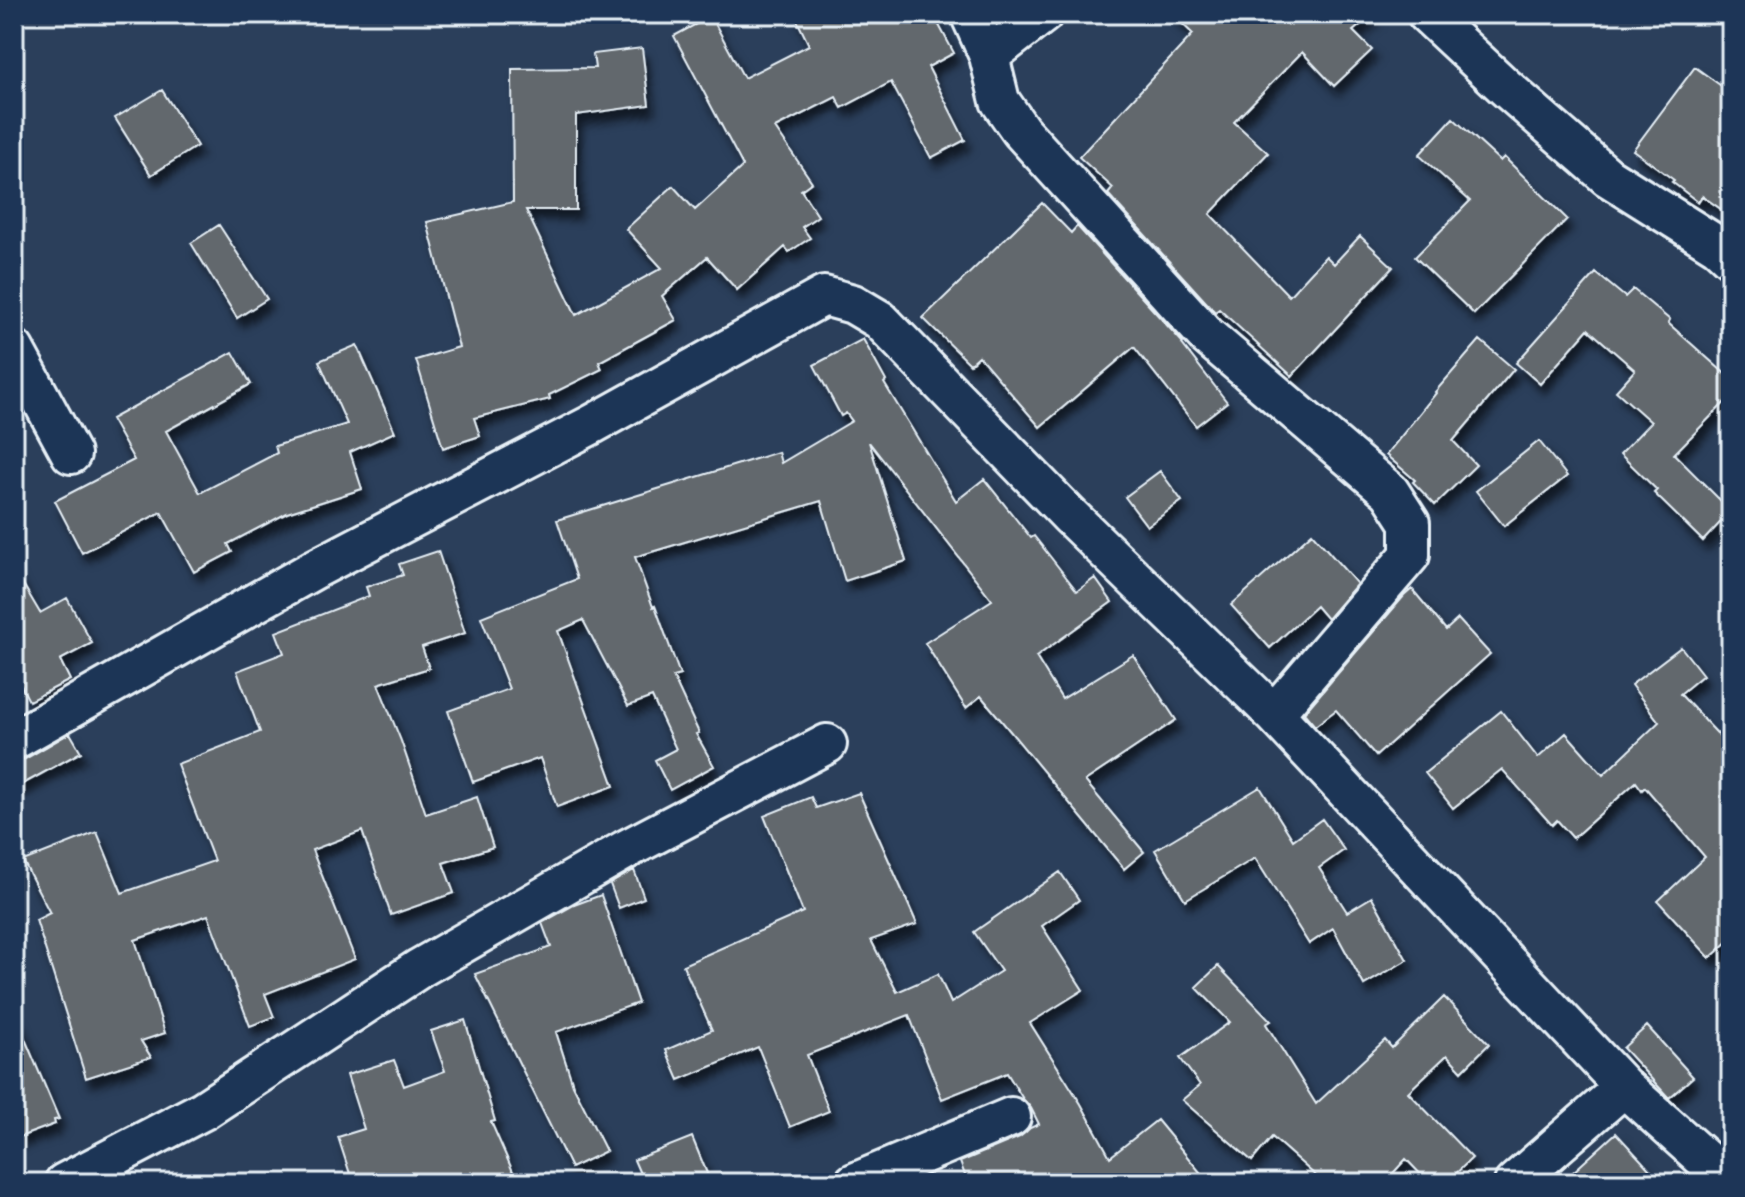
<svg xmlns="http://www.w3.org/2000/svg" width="1745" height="1197" viewBox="0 0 1745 1197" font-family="'Balsamiq Sans',sans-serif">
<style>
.building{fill:#62686d;stroke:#e8f1f8;stroke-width:2;filter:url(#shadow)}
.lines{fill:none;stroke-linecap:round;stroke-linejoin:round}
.minor-casing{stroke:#e8f1f8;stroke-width:44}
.minor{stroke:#1d3557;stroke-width:38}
</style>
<defs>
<filter id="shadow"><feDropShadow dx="5" dy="9" stdDeviation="4" flood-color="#0009"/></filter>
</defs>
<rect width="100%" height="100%" fill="#2b3f5b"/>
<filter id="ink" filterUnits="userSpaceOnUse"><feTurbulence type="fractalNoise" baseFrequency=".0125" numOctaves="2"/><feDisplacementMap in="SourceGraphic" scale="16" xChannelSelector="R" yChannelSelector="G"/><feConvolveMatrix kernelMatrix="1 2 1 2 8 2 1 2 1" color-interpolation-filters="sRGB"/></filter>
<g filter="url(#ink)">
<path class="building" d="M 794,14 L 933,14 L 954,53 L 928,67 L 965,140 L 931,158 L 891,82 L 842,108 L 836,97 L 775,128 L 812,182 L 801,190 L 818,216 L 802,227 L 810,238 L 789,252 L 785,247 L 737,290 L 707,257 L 662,296 L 676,320 L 599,362 L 602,369 L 549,395 L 550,399 L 474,418 L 480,436 L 443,448 L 416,360 L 459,347 L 427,222 L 513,202 L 512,69 L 595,68 L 593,54 L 642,48 L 649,105 L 576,115 L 576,210 L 526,210 L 576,315 L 662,268 L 626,229 L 673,186 L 695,210 L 743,166 L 674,36 L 711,16 L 744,78 L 809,45 Z
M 1172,14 L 1374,14 L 1353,31 L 1372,50 L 1334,86 L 1302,52 L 1234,122 L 1268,153 L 1210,214 L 1289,296 L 1326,256 L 1334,264 L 1360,236 L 1393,267 L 1292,376 L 1219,309 L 1215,312 L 1108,194 L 1113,188 L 1079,157 L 1193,34 Z
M 1695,67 L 1731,93 L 1731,216 L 1702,196 L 1698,202 L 1672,182 L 1674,180 L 1633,150 Z
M 162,90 L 197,146 L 151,175 L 115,118 Z
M 1453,118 L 1500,161 L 1504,157 L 1567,219 L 1474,314 L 1415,257 L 1470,201 L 1419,155 Z
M 1042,203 L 1071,233 L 1077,226 L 1183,343 L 1182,344 L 1227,402 L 1196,426 L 1134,347 L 1040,427 L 979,356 L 970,364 L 923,318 Z
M 219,225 L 267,299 L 237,318 L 191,243 Z
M 1596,273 L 1625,297 L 1633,289 L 1670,320 L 1668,323 L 1731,379 L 1731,396 L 1674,454 L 1731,511 L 1703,541 L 1654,493 L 1657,490 L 1620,454 L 1651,422 L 1616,391 L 1635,370 L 1588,329 L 1540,384 L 1516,363 Z
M 863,339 L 886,381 L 884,383 L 956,501 L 984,479 L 1031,538 L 1034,536 L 1077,591 L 1095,578 L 1112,602 L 1036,657 L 1062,699 L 1133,655 L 1176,720 L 1085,781 L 1144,852 L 1124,869 L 981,696 L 966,708 L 925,643 L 992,600 L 869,442 L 906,561 L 845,581 L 821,501 L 635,557 L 653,607 L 655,606 L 680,675 L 673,677 L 699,733 L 696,734 L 714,766 L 670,790 L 655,760 L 676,749 L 652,697 L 628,706 L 583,620 L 558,631 L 614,786 L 557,807 L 540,758 L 473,782 L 448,711 L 509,689 L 481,617 L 577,579 L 557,520 L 778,452 L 781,463 L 852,421 L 846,413 L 841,416 L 814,365 Z
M 1480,340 L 1514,369 L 1453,441 L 1476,465 L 1435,505 L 1413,482 L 1415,480 L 1386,455 L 1436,393 L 1435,392 Z
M 357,345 L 395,432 L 350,452 L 362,489 L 287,513 L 228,544 L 232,552 L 194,572 L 161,512 L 82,553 L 55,501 L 134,460 L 111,419 L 233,352 L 251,384 L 166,431 L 200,493 L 277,453 L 275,446 L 347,424 L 319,361 Z
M 1539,441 L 1567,476 L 1504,526 L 1476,491 Z
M 1160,471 L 1182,501 L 1147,526 L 1125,497 Z
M 1312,533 L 1357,584 L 1327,619 L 1316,606 L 1270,648 L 1231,605 Z
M 438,551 L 465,633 L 422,647 L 429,668 L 378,684 L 401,741 L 426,814 L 477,797 L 493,847 L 443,863 L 454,893 L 391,915 L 362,831 L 312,850 L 355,959 L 265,994 L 274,1017 L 250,1026 L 208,915 L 135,940 L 165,1033 L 141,1041 L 151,1057 L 86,1078 L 36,920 L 50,913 L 23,861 L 97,832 L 122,893 L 214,861 L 177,764 L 260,732 L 237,671 L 284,653 L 276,632 L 369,596 L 366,587 L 403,575 L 399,564 Z
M 14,569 L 40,613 L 67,598 L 92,643 L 60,660 L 70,680 L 29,701 L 14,672 Z
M 1412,589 L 1446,630 L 1458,619 L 1490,654 L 1376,756 L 1336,710 L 1315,726 L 1304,713 L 1404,596 Z
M 1681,647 L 1703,675 L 1680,694 L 1731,748 L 1731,939 L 1710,958 L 1658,901 L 1705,857 L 1645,787 L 1642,790 L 1636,782 L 1573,838 L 1557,820 L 1552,825 L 1502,769 L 1453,808 L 1425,773 L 1501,711 L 1538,758 L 1566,733 L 1603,775 L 1659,722 L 1631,685 Z
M 70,733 L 81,752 L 14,789 L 14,762 L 25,759 Z
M 1260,787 L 1293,840 L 1322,819 L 1344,850 L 1319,868 L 1347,912 L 1372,897 L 1407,960 L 1364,985 L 1333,928 L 1309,944 L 1255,858 L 1185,900 L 1155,850 Z
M 859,793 L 917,924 L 871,940 L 897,992 L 938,974 L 951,1003 L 1001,971 L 974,932 L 1060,872 L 1079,900 L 1042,926 L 1083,990 L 1030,1023 L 1081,1104 L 1110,1157 L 1157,1120 L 1209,1183 L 968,1183 L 960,1162 L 1020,1137 L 1030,1128 L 1039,1124 L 1031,1108 L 1023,1099 L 1007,1073 L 942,1099 L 909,1015 L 807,1055 L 829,1111 L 790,1127 L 758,1047 L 679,1080 L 666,1050 L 712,1030 L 683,965 L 803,912 L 764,816 L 811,797 L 816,808 Z
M 634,870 L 644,898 L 619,908 L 610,884 Z
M 601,895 L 638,1003 L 556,1032 L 573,1085 L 606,1151 L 571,1168 L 475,974 L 551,947 L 542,923 L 574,905 Z
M 1218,966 L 1271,1021 L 1266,1024 L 1316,1104 L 1385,1040 L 1392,1048 L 1444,997 L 1489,1044 L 1462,1071 L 1447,1055 L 1408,1092 L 1472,1158 L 1446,1183 L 1429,1183 L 1406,1159 L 1384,1183 L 1324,1183 L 1272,1137 L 1252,1161 L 1182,1100 L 1200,1085 L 1180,1058 L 1230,1022 L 1196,987 Z
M 14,1013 L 59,1119 L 54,1120 L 55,1124 L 14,1139 Z
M 465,1020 L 495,1121 L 491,1122 L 518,1183 L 353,1183 L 338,1137 L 364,1129 L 347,1075 L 394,1060 L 404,1086 L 445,1071 L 431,1031 Z
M 1647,1026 L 1693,1077 L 1669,1098 L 1623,1048 Z
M 1616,1133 L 1662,1183 L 1561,1183 Z
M 692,1137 L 711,1183 L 644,1183 L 634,1160 Z"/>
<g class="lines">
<defs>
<path id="minor" d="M 970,14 L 989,56 L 1000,101 L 1021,131 L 1207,336 L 1390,492 L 1410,523 L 1410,555 L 1274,714
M 1427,14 L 1505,87 L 1608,177 L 1718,246 L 1731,258
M 989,56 L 1043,14
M 14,349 L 71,454
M 14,740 L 315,569 L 593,424 L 824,296 L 853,304 L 880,320 L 1069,515 L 1274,714 L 1624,1087 L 1731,1183
M 64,1183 L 204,1110 L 420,968 L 625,850 L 827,744
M 854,1183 L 1011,1117
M 1514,1183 L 1624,1087"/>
</defs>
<use href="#minor" class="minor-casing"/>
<use href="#minor" class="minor"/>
</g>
</g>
<rect width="1745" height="1197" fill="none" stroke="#1d3557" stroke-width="48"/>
<rect x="24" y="24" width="1697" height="1149" fill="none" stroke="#e8f1f8" stroke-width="3" filter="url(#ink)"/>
</svg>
